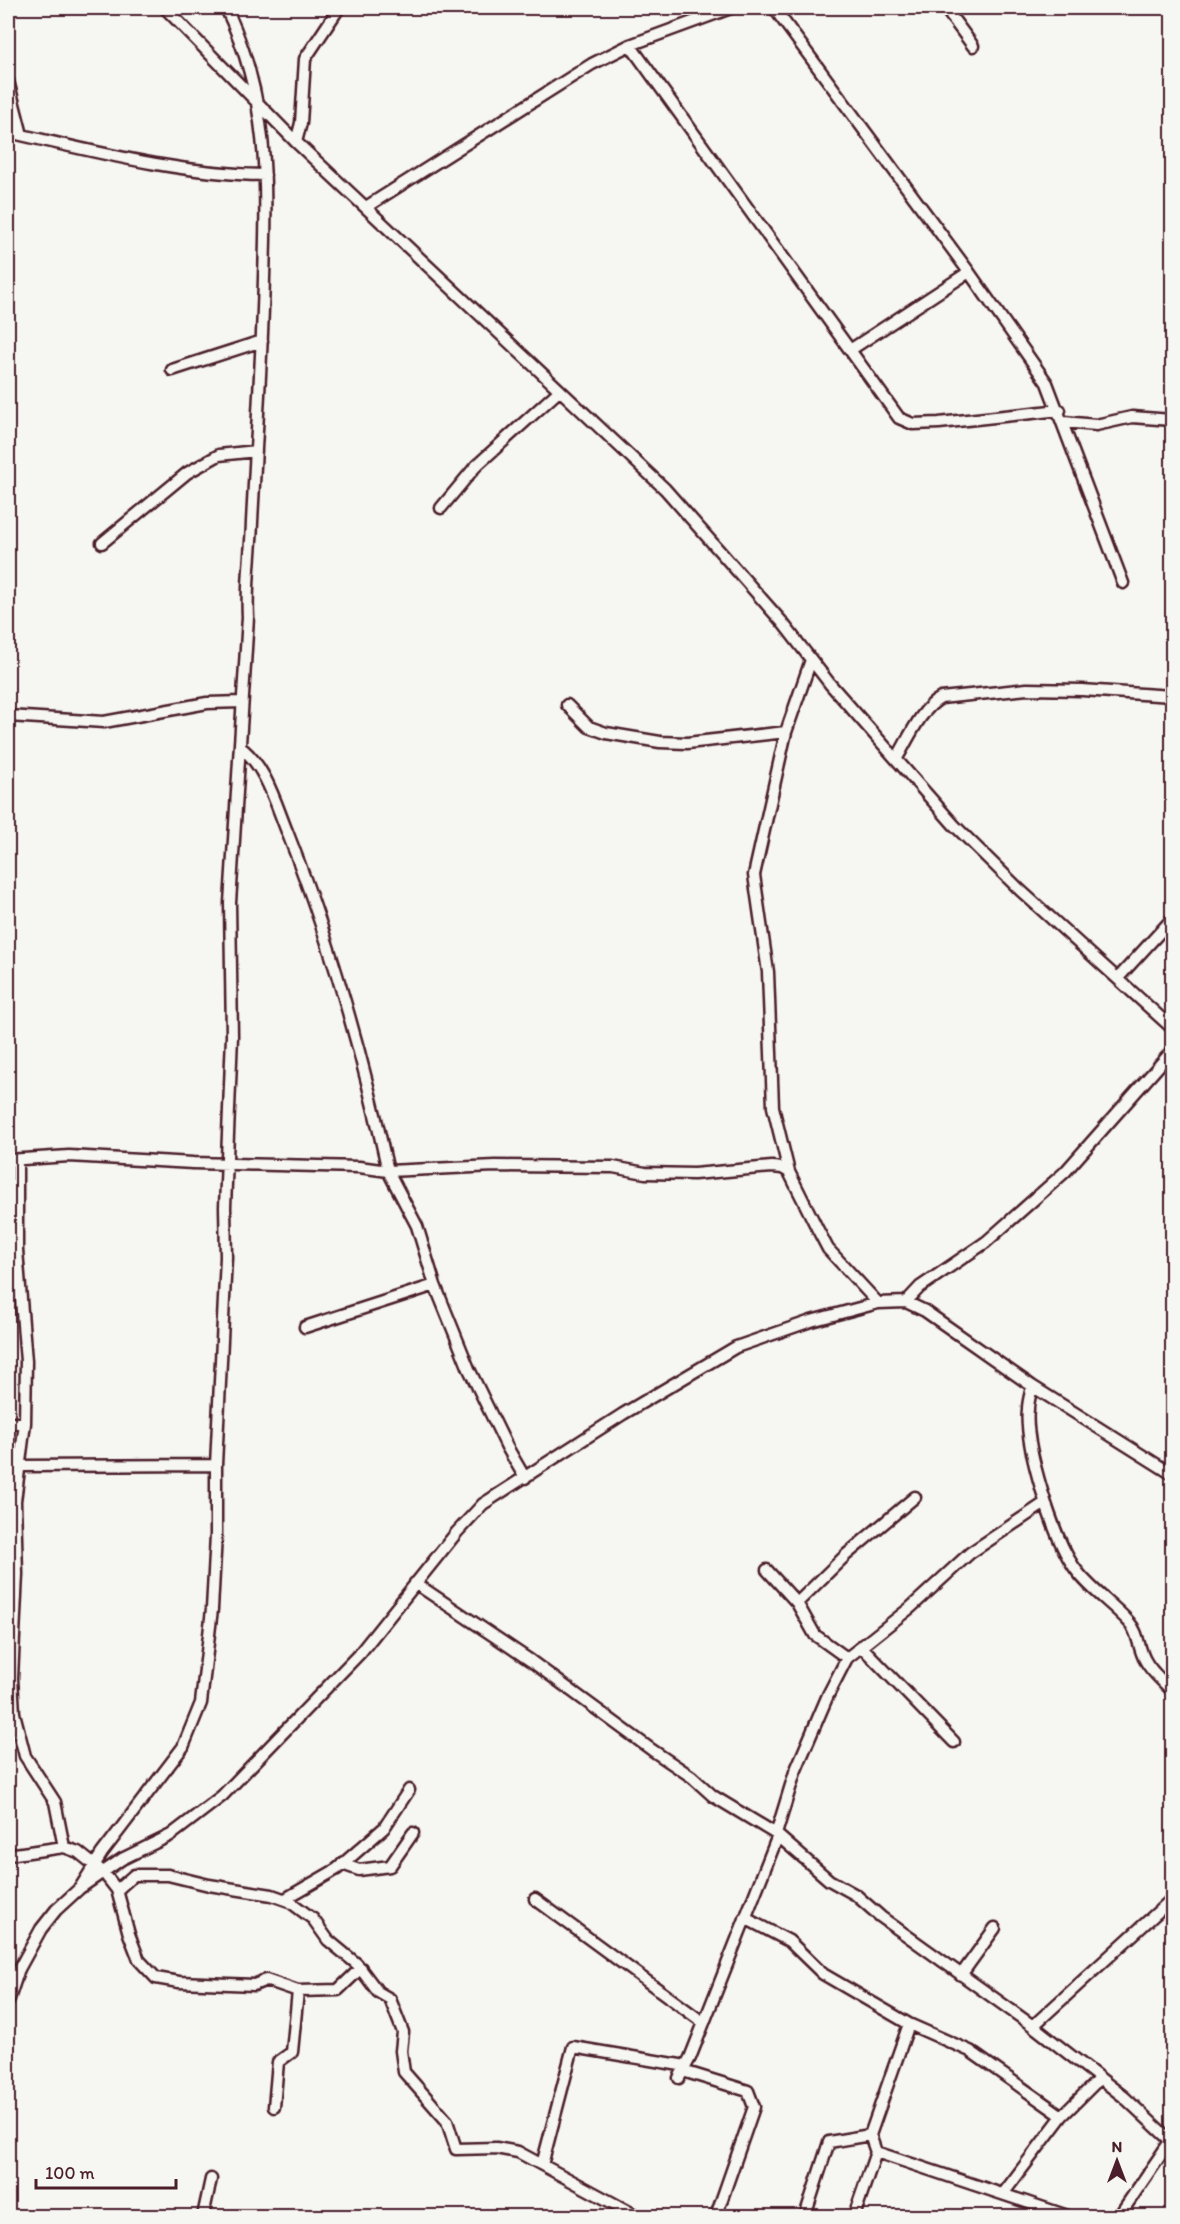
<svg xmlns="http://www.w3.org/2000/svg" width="1180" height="2224" viewBox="0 0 1180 2224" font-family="Itim,sans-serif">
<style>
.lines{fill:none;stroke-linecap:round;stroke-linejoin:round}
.minor-casing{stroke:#4a1f2b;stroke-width:15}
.minor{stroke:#f6f6f2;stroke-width:10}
</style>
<rect width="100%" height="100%" fill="#f6f6f2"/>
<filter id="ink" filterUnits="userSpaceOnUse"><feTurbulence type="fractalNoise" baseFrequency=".0167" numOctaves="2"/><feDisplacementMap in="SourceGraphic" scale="12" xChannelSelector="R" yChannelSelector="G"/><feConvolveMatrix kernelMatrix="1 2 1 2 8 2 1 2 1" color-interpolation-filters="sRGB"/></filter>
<g filter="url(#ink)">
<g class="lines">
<defs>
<path id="minor" d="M 165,8 L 296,142 L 665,489 L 782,622 L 830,684 L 954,825 L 1020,890 L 1172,1028
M 774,8 L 969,272 L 1047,383 L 1123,583
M 945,8 L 973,46
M 630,45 L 899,418 L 913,424 L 939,423 L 1060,410
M 8,81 L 22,135
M 8,132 C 93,151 178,174 265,175
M 296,142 L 301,123 L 305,59 L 339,8
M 366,207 L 592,64 L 630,45 L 731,8
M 850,350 L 969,272
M 172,370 L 262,341
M 1064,422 L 1096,425 L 1132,417 L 1172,420
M 441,508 L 476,466 L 560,390
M 102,543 L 187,473 L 219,455 L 256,451
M 811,660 L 786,732 L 754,875 L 768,972 L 773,1107 L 789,1172 L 818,1230 L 828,1249 L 878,1303
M 567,705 L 589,727 L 606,733 L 660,742 L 687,743 L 786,732
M 8,716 L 104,722 L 207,703 L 242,702
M 240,747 C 266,766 276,805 288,834 C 331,943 363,1057 388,1171 L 495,1166 L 613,1167 L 645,1173 L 694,1174 L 772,1167 L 782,1168 L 789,1172
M 897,758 C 908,740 921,708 941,698 L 1027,689 L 1082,690 L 1172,696
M 1119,977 L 1172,919
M 8,1160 L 69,1156 L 193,1163 L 359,1167 L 388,1171 L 417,1226 L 435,1285 L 469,1369 L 507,1447 L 525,1478
M 17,1160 L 17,1250 L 26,1361 L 25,1423 L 15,1501 L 17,1574 L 12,1678 L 14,1713 L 25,1756 L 55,1802 L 64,1847
M 906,1302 L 920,1287 L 986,1242 L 1065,1172 L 1172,1051
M 305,1327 L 435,1285
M 1032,1386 C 1031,1393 1028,1401 1028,1409 C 1024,1444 1053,1537 1074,1567 C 1088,1588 1112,1603 1129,1622 C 1139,1633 1138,1648 1145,1660 C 1151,1672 1163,1681 1172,1691
M 8,1423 L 25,1423
M 20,1466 L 216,1465
M 767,1570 L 797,1603 L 815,1635 L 847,1658
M 415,1583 L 531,1661 L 652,1750 L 692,1777 L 713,1796 L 776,1834 L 829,1880 L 856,1895 L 881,1917 L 1033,2026 L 1124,2097 L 1172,2142
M 797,1603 L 846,1555 L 915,1497
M 861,1646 L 954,1742
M 776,1834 L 795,1772 L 828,1695 L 847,1658 L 910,1608 L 970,1553 L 1045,1503
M 8,1855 L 64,1847 L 78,1852 L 103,1872 L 117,1890 L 129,1934 L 139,1960 L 156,1978 L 179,1982 L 254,1985 L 266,1980 L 298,1991 L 338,1990 L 361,1968
M 342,1864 L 359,1870 L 390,1866 L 413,1833
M 80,1888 L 102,1853 L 183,1747 L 201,1703 L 212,1609 L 216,1535 L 216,1465 L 226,1257 L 225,1207 L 232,1036 L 230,903 L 248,617 C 246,585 251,554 252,522 C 256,441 262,359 264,278 C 267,180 269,98 226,8
M 117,1890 L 134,1875 L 168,1875 L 209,1885 L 272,1895 L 289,1901 L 313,1919 L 328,1940 L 357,1964 L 378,1992 L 390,1999 L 403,2032 L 401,2051 L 404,2072 L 447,2121 L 456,2149 L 496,2148 L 518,2152 L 637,2216
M 285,1899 L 337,1869 L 384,1828 L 409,1790
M 535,1899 L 704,2023
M 745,1918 L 789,1941 L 823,1974 L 909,2024 L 970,2051 L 1062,2116
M 961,1975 L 995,1928
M 8,2002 L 19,1969 L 41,1929 L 56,1910 L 80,1888 L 122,1859 L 171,1835 L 222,1796 L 360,1653 L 457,1532 L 483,1504 L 623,1414 L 736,1347 L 811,1321 L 878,1303 L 906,1302 L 925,1311 L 1032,1386 L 1172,1474
M 1033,2026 L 1172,1899
M 683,2071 L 748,2091 L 754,2107 L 716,2216
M 679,2078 L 690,2058 L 777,1838
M 274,2107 L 278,2062 L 292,2052 L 298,1991
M 870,2135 L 909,2024
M 876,2152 L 1068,2216
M 542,2165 L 573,2047 L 686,2066
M 1003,2194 L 1062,2116 L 1100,2078
M 203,2216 L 211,2179
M 805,2216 L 829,2142 L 870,2135 L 876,2152 L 854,2216
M 1119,2216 L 1171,2140"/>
</defs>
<use href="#minor" class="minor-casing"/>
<use href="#minor" class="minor"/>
</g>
</g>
<rect width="1180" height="2224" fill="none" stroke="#f6f6f2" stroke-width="30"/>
<rect x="15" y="15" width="1150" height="2194" fill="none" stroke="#4a1f2b" stroke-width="2" filter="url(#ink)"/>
<g transform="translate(1117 2161)" stroke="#f6f6f2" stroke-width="4.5" paint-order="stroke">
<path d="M0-4.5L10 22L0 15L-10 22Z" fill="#4a1f2b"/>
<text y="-9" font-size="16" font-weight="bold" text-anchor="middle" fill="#4a1f2b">N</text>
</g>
<path d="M36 2179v9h140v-9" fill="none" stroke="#4a1f2b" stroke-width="3"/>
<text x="45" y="2179" font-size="18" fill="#4a1f2b" stroke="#f6f6f2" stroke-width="4.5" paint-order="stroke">100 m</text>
</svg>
